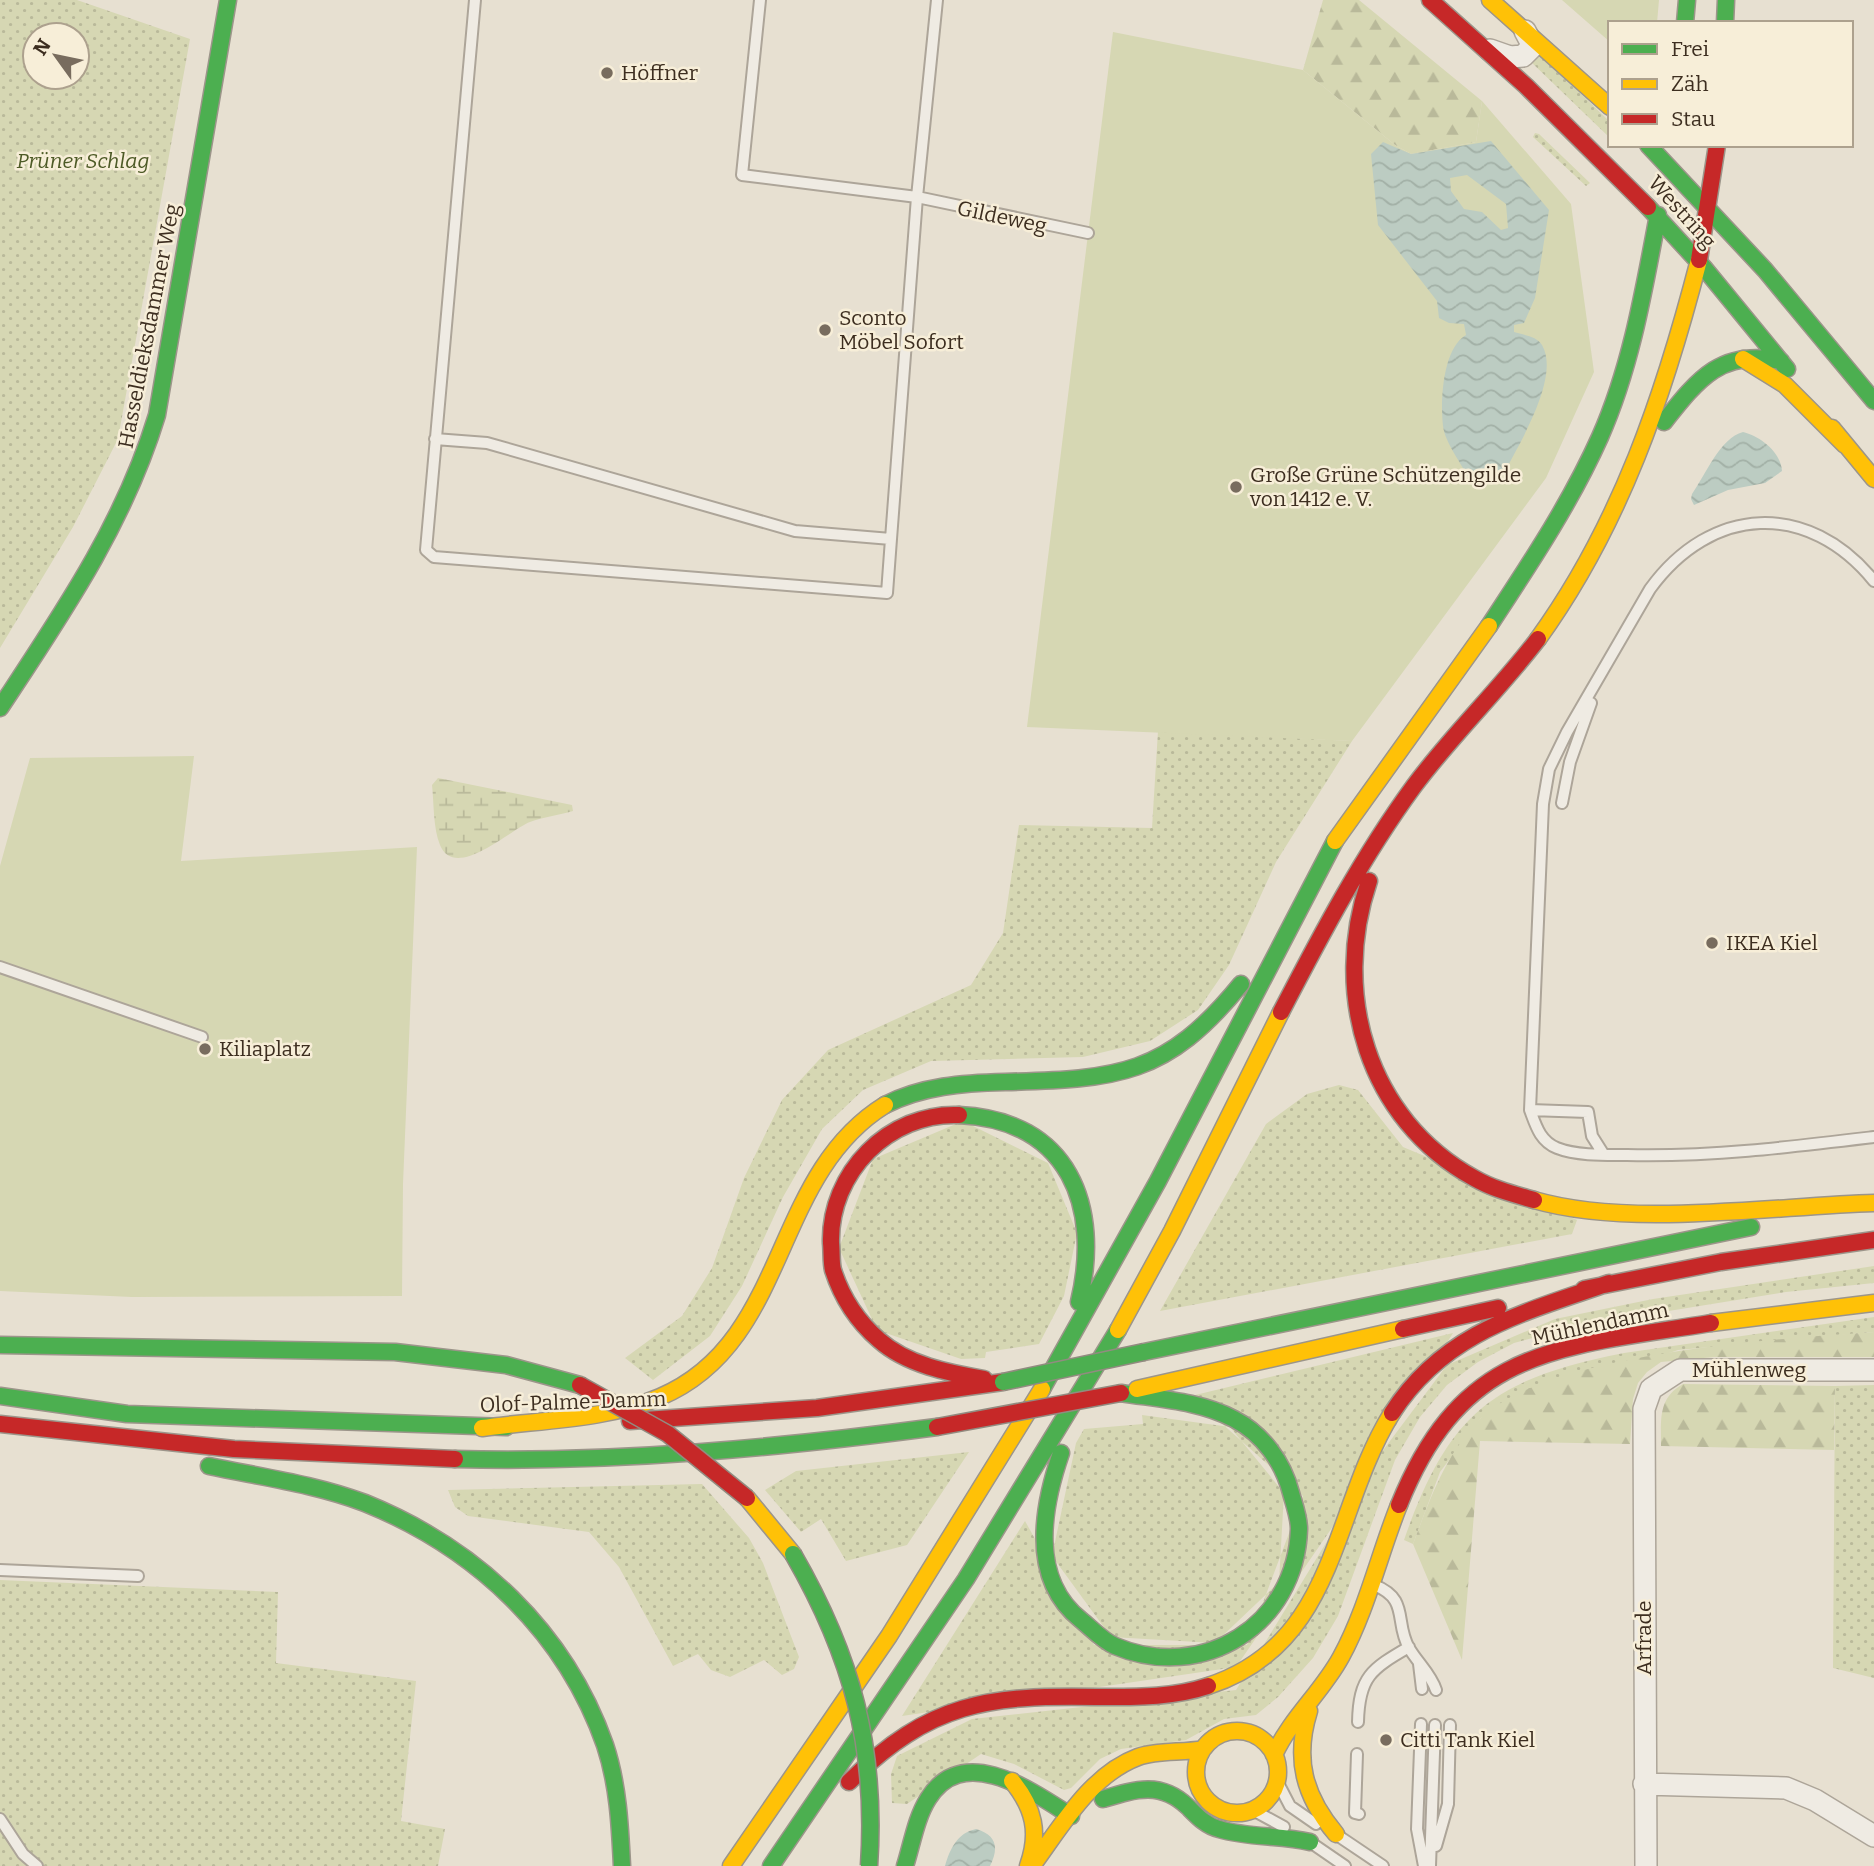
<svg xmlns="http://www.w3.org/2000/svg" width="1874" height="1866" viewBox="0 0 1874 1866" font-family="Bitter,serif">
<style>
.grass{fill:url(#grass-dots);fill-rule:evenodd}
.forest{fill:url(#forest-firs)}
.wetland{fill:url(#wetland-marsh)}
.park{fill:#d6d7b3}
.water{fill:url(#water-waves);fill-rule:evenodd}
.lines{fill:none;stroke-linecap:round;stroke-linejoin:round}
.lane-casing{stroke:#ada599;stroke-width:14}
.street-casing{stroke:#ada599;stroke-width:24}
.fast-casing{stroke:#9c958a;stroke-width:19}
.slow-casing{stroke:#9c958a;stroke-width:19}
.jam-casing{stroke:#9c958a;stroke-width:19}
.lane{stroke:#efebe3;stroke-width:10}
.street{stroke:#efebe3;stroke-width:21}
.fast{stroke:#4caf50;stroke-width:16}
.slow{stroke:#ffc107;stroke-width:16}
.jam{stroke:#c62828;stroke-width:16}
.fast-bridge-casing{stroke:#928b80;stroke-width:19;stroke-linecap:butt}
.jam-bridge-casing{stroke:#928b80;stroke-width:19;stroke-linecap:butt}
.fast-bridge{stroke:#4caf50;stroke-width:16}
.jam-bridge{stroke:#c62828;stroke-width:16}
.poi-dot{fill:#786c5e;stroke:#f7eed8;stroke-width:2.5}
.labels{text-anchor:middle;stroke-width:5;stroke-linejoin:round;paint-order:stroke}
.poi-label{font-size:21px;fill:#3d2e20;stroke:#f7eed8;text-anchor:start}
.park-label{font-size:21px;font-style:italic;fill:#4d5a26;stroke:#f7eed8}
.street-label{font-size:21px;fill:#3d2e20;stroke:#f7eed8}
</style>
<defs>
<pattern id="grass-dots" width="8" height="8" patternUnits="userSpaceOnUse" patternTransform="scale(1.75)"><rect width="8" height="8" fill="#d6d7b3"/><path d="M2 2h.1M6 6h.1" fill="none" stroke="#b9b99a" stroke-width="1.8" stroke-linecap="round"/></pattern>
<pattern id="forest-firs" width="22" height="20" patternUnits="userSpaceOnUse" patternTransform="scale(1.75)"><rect width="22" height="20" fill="#d6d7b3"/><path d="M5 1l3.5 6h-7zM16 11l3.5 6h-7z" fill="#b9b99a"/></pattern>
<pattern id="wetland-marsh" width="20" height="14" patternUnits="userSpaceOnUse" patternTransform="scale(1.75)"><rect width="20" height="14" fill="#d6d7b3"/><path d="M1 5h8M5 5V1M11 12h8M15 12V8" fill="none" stroke="#b9b99a"/></pattern>
<pattern id="water-waves" width="16" height="10" patternUnits="userSpaceOnUse" patternTransform="scale(1.75)"><rect width="16" height="10" fill="#bcccc2"/><path d="M0 5q4-4 8 0t8 0" fill="none" stroke="#a2b0a6"/></pattern>
</defs>
<rect width="100%" height="100%" fill="#e7e0d1"/>
<path class="grass" d="M 0,0 L 77,0 L 190,39 L 118,439 L 73,527 L 0,648 ZM 35,35 L 77,35 L 77,77 L 35,77 Z
M 1539,53 L 1610,122 L 1610,138 L 1530,61 Z
M 1535,133 L 1539,134 L 1590,183 L 1586,186 L 1533,137 Z
M 1158,731 L 1352,741 L 1276,862 L 1229,965 L 1198,1010 L 1150,1041 L 1083,1057 L 931,1061 L 863,1090 L 822,1129 L 783,1197 L 742,1286 L 710,1336 L 653,1380 L 625,1358 L 682,1316 L 712,1268 L 744,1178 L 782,1100 L 828,1050 L 971,985 L 1003,933 L 1019,825 L 1152,828 Z
M 1339,1085 L 1358,1090 L 1403,1147 L 1577,1220 L 1572,1234 L 1160,1311 L 1266,1124 L 1307,1094 Z
M 963,1121 L 1048,1163 L 1077,1233 L 1064,1296 L 1039,1344 L 986,1352 L 985,1358 L 961,1359 L 877,1330 L 839,1248 L 873,1159 Z
M 1874,1266 L 1874,1283 L 1786,1292 L 1582,1325 L 1514,1343 L 1478,1362 L 1447,1385 L 1420,1417 L 1395,1460 L 1338,1616 L 1313,1658 L 1278,1697 L 1256,1715 L 1224,1719 L 1186,1740 L 1121,1749 L 1100,1759 L 1071,1788 L 1064,1790 L 1014,1764 L 981,1754 L 907,1804 L 892,1803 L 891,1774 L 897,1756 L 972,1719 L 1236,1690 L 1381,1453 L 1447,1365 L 1555,1319 L 1653,1299 Z
M 1874,1317 L 1874,1332 L 1678,1350 L 1481,1418 L 1440,1472 L 1413,1544 L 1404,1540 C 1449,1412 1493,1379 1624,1353 Z
M 1453,1333 L 1338,1519 L 1236,1667 L 902,1716 L 1025,1521 L 1094,1645 L 1247,1645 L 1303,1496 L 1191,1396 Z
M 1874,1385 L 1874,1678 L 1833,1668 L 1835,1386 Z
M 1142,1415 L 1230,1427 L 1284,1493 L 1279,1582 L 1215,1643 L 1111,1637 L 1052,1556 L 1076,1443 L 1084,1429 L 1143,1424 Z
M 969,1452 L 907,1545 L 846,1561 L 821,1519 L 801,1532 L 765,1490 L 796,1471 Z
M 702,1484 L 749,1538 L 763,1563 L 799,1657 L 794,1669 L 782,1675 L 764,1660 L 730,1677 L 711,1670 L 698,1654 L 673,1666 L 619,1567 L 589,1532 L 468,1516 L 455,1507 L 448,1490 Z
M 0,1580 L 278,1592 L 276,1663 L 416,1681 L 401,1821 L 445,1829 L 438,1866 L 0,1866 Z"/>
<path class="forest" d="M 1323,0 L 1359,0 L 1482,101 L 1476,142 L 1411,154 L 1395,145 L 1303,70 Z
M 1874,1332 L 1874,1357 L 1714,1357 L 1661,1362 L 1647,1372 L 1638,1383 L 1633,1399 L 1630,1444 L 1480,1441 L 1462,1660 L 1413,1544 C 1430,1499 1445,1455 1480,1419 C 1548,1352 1778,1339 1874,1332 Z
M 1683,1384 L 1835,1386 L 1834,1450 L 1661,1446 C 1661,1419 1658,1398 1683,1384 Z"/>
<path class="wetland" d="M 438,778 L 572,805 L 573,811 C 559,815 543,817 530,822 C 511,829 455,882 440,845 C 433,828 434,803 432,785 Z"/>
<path class="park" d="M 1562,0 L 1659,0 L 1657,23 L 1610,23 L 1610,42 Z
M 1113,32 L 1303,70 L 1395,145 L 1411,154 L 1476,142 L 1482,101 L 1571,204 L 1594,372 L 1546,478 L 1352,741 L 1027,727 Z
M 194,756 L 181,861 L 417,847 L 403,1184 L 402,1296 L 132,1297 L 0,1291 L 0,866 L 30,758 Z"/>
<path class="water" d="M 1491,141 L 1549,210 L 1535,298 L 1524,323 L 1514,325 L 1514,332 C 1523,335 1537,336 1542,345 C 1561,377 1518,446 1503,475 L 1469,479 C 1462,464 1445,443 1443,426 C 1440,400 1443,348 1466,335 L 1464,324 L 1449,323 L 1439,318 L 1437,301 L 1378,225 L 1371,154 L 1383,142 L 1411,154 ZM 1467,175 L 1506,204 L 1508,228 L 1501,230 L 1482,212 L 1464,209 L 1451,191 L 1450,178 Z
M 1743,432 C 1760,436 1781,452 1782,471 L 1765,483 L 1728,490 L 1694,505 L 1691,499 L 1692,494 C 1706,474 1720,438 1743,432 Z
M 976,1829 C 997,1835 999,1848 990,1866 L 945,1866 C 950,1849 957,1833 976,1829 Z"/>
<g class="lines">
<defs>
<path id="lane" d="M 475,0 L 426,550 L 434,557 L 887,593 L 891,539
M 760,0 L 742,175 L 917,197 L 1088,233
M 435,439 L 487,443 L 795,531 L 891,539 L 917,197 L 937,0
M 1874,581 C 1808,500 1711,505 1650,589 L 1567,732 L 1549,769 L 1543,804 L 1530,1110 C 1536,1126 1540,1141 1557,1148 C 1577,1156 1606,1155 1627,1155 C 1710,1157 1791,1147 1874,1137
M 1562,803 L 1570,762 L 1591,703
M 0,967 L 202,1037
M 1530,1110 L 1588,1112 L 1592,1136 L 1604,1155
M 0,1570 L 138,1576
M 1374,1585 C 1410,1599 1394,1622 1409,1648 C 1417,1662 1431,1674 1436,1690
M 1419,1664 L 1422,1689
M 1358,1722 C 1359,1677 1371,1669 1409,1647
M 1421,1724 L 1417,1829 L 1424,1866
M 1357,1754 L 1355,1813 L 1359,1814
M 1277,1781 L 1290,1806 L 1316,1824
M 1253,1810 L 1284,1827
M 0,1819 L 23,1854 L 37,1866
M 1337,1835 L 1383,1866
M 1310,1842 L 1345,1866
M 1436,1846 L 1448,1804 L 1450,1725
M 1430,1866 L 1435,1725"/>
<path id="street" d="M 1490,50 L 1510,57 L 1523,56 L 1533,46 L 1525,31
M 1644,1784 L 1786,1788 L 1815,1800 L 1874,1836
M 1646,1866 L 1644,1409 L 1651,1389 L 1680,1370 L 1874,1370"/>
<path id="fast" d="M 1685,23 L 1687,0
M 1725,23 L 1726,0
M 1648,145 L 1765,270 L 1874,401
M 1648,207 L 1705,269 L 1787,369
M 1664,422 C 1698,379 1722,348 1781,361
M 1489,626 C 1529,565 1570,504 1600,437 C 1631,367 1644,290 1658,215
M 0,708 C 62,614 124,524 157,415 L 228,0
M 885,1105 C 922,1086 963,1083 1005,1082 C 1118,1079 1166,1076 1241,984
M 959,1115 C 1069,1120 1102,1206 1079,1302
M 0,1345 L 395,1352 L 506,1365 L 580,1385
M 1144,1352 L 1751,1227
M 1042,1389 L 1158,1181 L 1335,841
M 0,1396 L 127,1414 L 506,1427
M 1061,1453 C 1042,1508 1029,1579 1081,1620 C 1091,1628 1103,1641 1115,1646 C 1203,1683 1296,1625 1299,1529 C 1299,1517 1294,1504 1291,1493 C 1283,1462 1263,1434 1234,1419 C 1200,1401 1159,1399 1121,1393
M 455,1459 C 616,1463 777,1448 937,1427
M 209,1466 C 261,1477 315,1484 365,1503 C 476,1548 565,1631 605,1745 C 618,1784 620,1825 622,1866
M 1103,1799 C 1136,1789 1161,1781 1188,1807 C 1197,1816 1206,1826 1219,1829 C 1248,1838 1280,1835 1310,1842
M 771,1866 L 966,1579 L 1118,1330
M 905,1866 C 912,1844 916,1818 928,1799 C 963,1742 1032,1791 1071,1816"/>
<path id="slow" d="M 1490,0 L 1610,107
M 1743,359 L 1785,385 L 1845,445
M 1832,428 L 1874,479
M 1538,639 C 1621,524 1664,395 1699,260
M 1335,841 L 1489,626
M 1534,1200 C 1630,1228 1773,1206 1874,1203
M 1711,1323 L 1874,1303
M 1118,1330 L 1172,1231 L 1281,1012
M 1137,1389 L 1403,1329
M 482,1428 C 539,1420 606,1420 660,1397 C 790,1342 770,1176 885,1105
M 747,1498 L 793,1554
M 1208,1686 C 1338,1644 1331,1511 1392,1413
M 1309,1711 C 1294,1759 1304,1796 1336,1834
M1196 1772a41 41 0 1 1 82 0a41 41 0 1 1-82 0Z
M 1274,1755 C 1291,1718 1322,1692 1341,1657 C 1367,1609 1379,1555 1399,1505
M 1012,1781 C 1034,1808 1040,1833 1028,1866
M 731,1866 L 889,1636 L 1042,1389
M 1032,1866 C 1061,1827 1090,1775 1138,1757 C 1158,1750 1182,1753 1203,1749"/>
<path id="jam" d="M 1430,0 L 1526,86 L 1648,207
M 1699,260 L 1717,145
M 1369,881 C 1331,993 1367,1119 1474,1178 C 1493,1189 1513,1194 1534,1200
M 1281,1012 C 1321,935 1362,857 1414,786 C 1452,735 1499,690 1538,639
M 959,1115 C 889,1112 829,1173 831,1243 C 832,1252 831,1262 833,1270 C 842,1298 857,1321 879,1340 C 907,1365 949,1373 984,1379
M 1584,1289 L 1721,1262 L 1874,1240
M 1403,1329 L 1498,1308
M 1392,1413 C 1444,1332 1523,1313 1609,1283
M 630,1421 L 817,1408 L 1003,1382
M 0,1424 L 234,1449 L 455,1459
M 1399,1505 C 1463,1345 1560,1348 1711,1323
M 849,1782 C 930,1702 988,1695 1097,1697 C 1134,1697 1172,1698 1208,1686"/>
</defs>
<use href="#lane" class="lane-casing"/>
<use href="#street" class="street-casing"/>
<use href="#fast" class="fast-casing"/>
<use href="#slow" class="slow-casing"/>
<use href="#jam" class="jam-casing"/>
<use href="#lane" class="lane"/>
<use href="#street" class="street"/>
<use href="#fast" class="fast"/>
<use href="#slow" class="slow"/>
<use href="#jam" class="jam"/>
<defs>
<path id="fast-bridge" d="M 1003,1382 L 1144,1352
M 793,1554 C 852,1656 877,1748 869,1866"/>
<path id="jam-bridge" d="M 580,1385 L 668,1434 L 747,1498
M 937,1427 L 1121,1393"/>
</defs>
<use href="#fast-bridge" class="fast-bridge-casing"/>
<use href="#jam-bridge" class="jam-bridge-casing"/>
<use href="#fast-bridge" class="fast-bridge"/>
<use href="#jam-bridge" class="jam-bridge"/>
</g>
<g class="poi-dot">
<circle cx="607" cy="73" r="7"/>
<circle cx="825" cy="330" r="7"/>
<circle cx="1236" cy="487" r="7"/>
<circle cx="1712" cy="943" r="7"/>
<circle cx="205" cy="1049" r="7"/>
<circle cx="1386" cy="1740" r="7"/>
</g>
<g class="labels">
<g class="poi-label">
<text x="621" y="80">Höffner</text>
<text x="839" y="325">Sconto<tspan x="839" dy="24">Möbel Sofort</tspan></text>
<text x="1250" y="482">Große Grüne Schützengilde<tspan x="1250" dy="24">von 1412 e. V.</tspan></text>
<text x="1726" y="950">IKEA Kiel</text>
<text x="219" y="1056">Kiliaplatz</text>
<text x="1400" y="1747">Citti Tank Kiel</text>
</g>
<g class="park-label">
<text x="83" y="168">Prüner Schlag</text>
</g>
<g class="street-label">
<text transform="translate(1682 212) rotate(48)" y="7">Westring</text>
<text transform="translate(1002 217) rotate(12)" y="7">Gildeweg</text>
<text transform="translate(149 326) rotate(-79)" y="7">Hasseldieksdammer Weg</text>
<text transform="translate(1600 1324) rotate(-12)" y="7">Mühlendamm</text>
<text x="1749" y="1377">Mühlenweg</text>
<text transform="translate(573 1402) rotate(-2)" y="7">Olof-Palme-Damm</text>
<text transform="translate(1644 1638) rotate(-90)" y="7">Arfrade</text>
</g>
</g>
<rect x="1608" y="21" width="245" height="126" fill="#f7eed8" stroke="#ada18e" stroke-width="2"/>
<rect x="1622" y="44" width="35" height="10" fill="#4caf50" stroke="#ada18e" stroke-width="2"/>
<text x="1671" y="56" font-size="21" fill="#3d2e20">Frei</text>
<rect x="1622" y="79" width="35" height="10" fill="#ffc107" stroke="#ada18e" stroke-width="2"/>
<text x="1671" y="91" font-size="21" fill="#3d2e20">Zäh</text>
<rect x="1622" y="114" width="35" height="10" fill="#c62828" stroke="#ada18e" stroke-width="2"/>
<text x="1671" y="126" font-size="21" fill="#3d2e20">Stau</text>
<g transform="translate(56 56) rotate(303)"><circle r="33" fill="#f7eed8" stroke="#ada18e" stroke-width="2"/>
<path d="M0-5L12 26L0 18L-12 26Z" fill="#786c5e"/>
<text y="-10" font-size="19" font-weight="bold" text-anchor="middle" fill="#3d2e20">N</text>
</g>
</svg>
